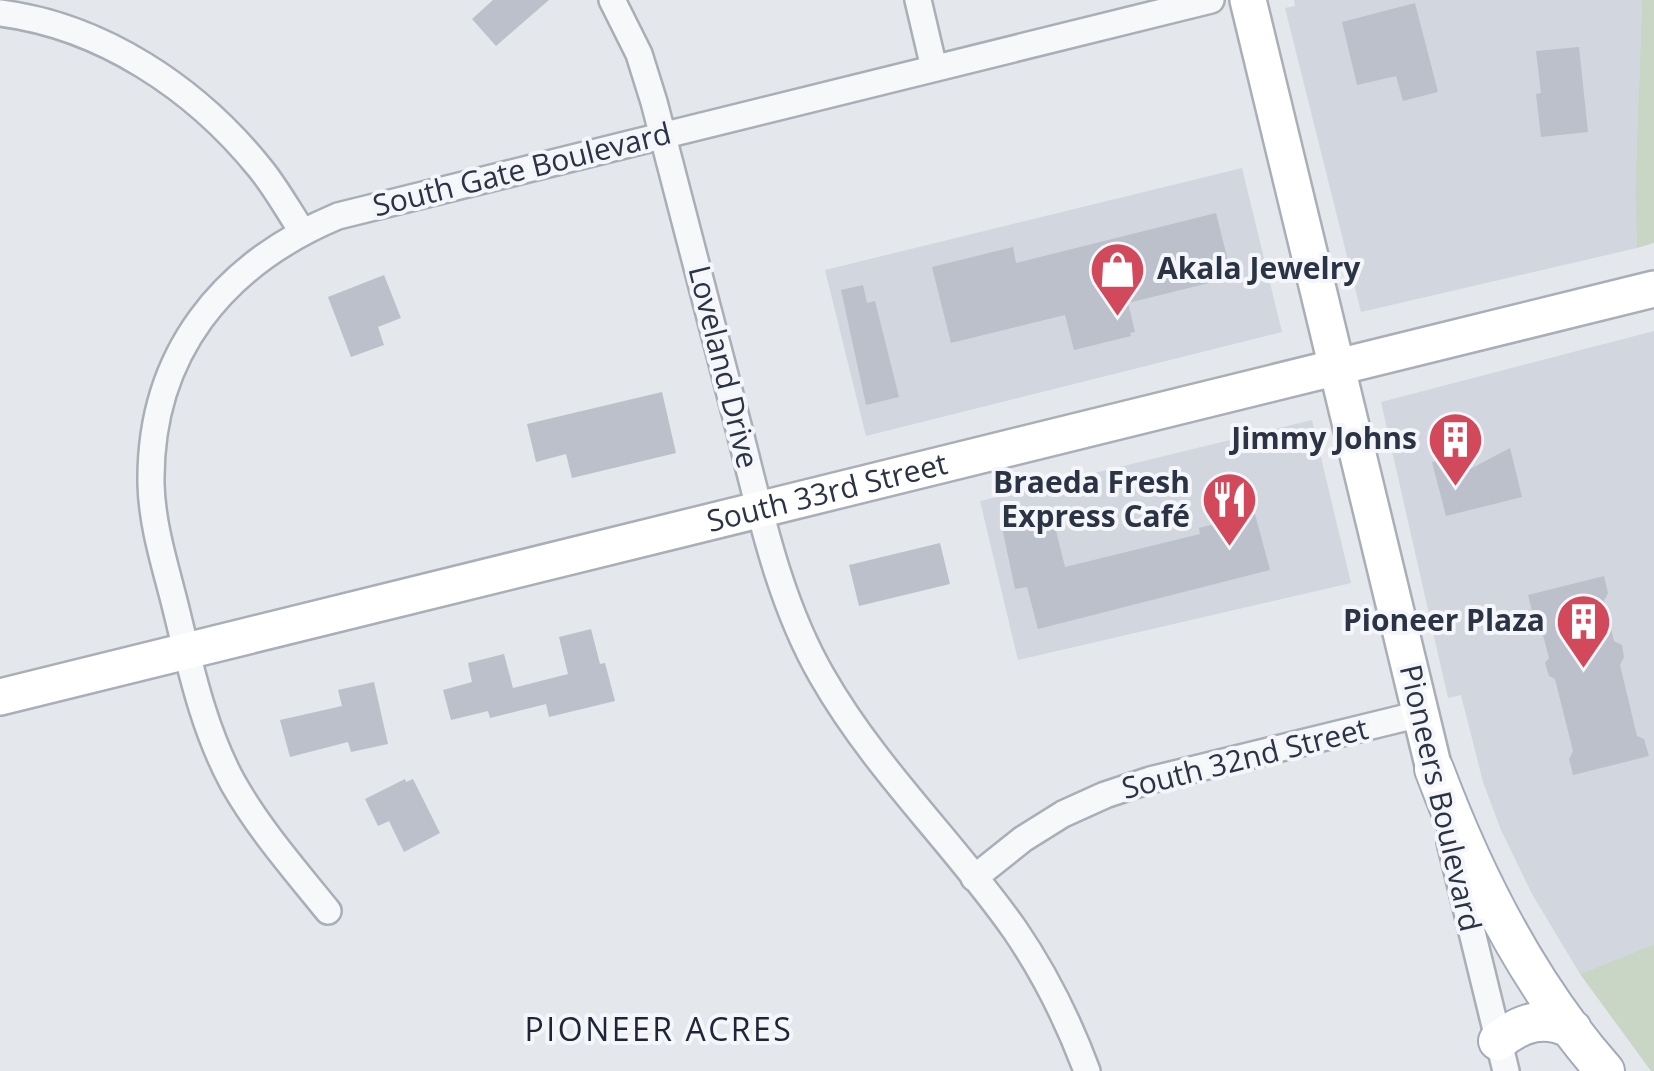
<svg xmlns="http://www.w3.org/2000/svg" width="1654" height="1071" viewBox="0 0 1654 1071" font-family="'Open Sans',sans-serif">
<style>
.built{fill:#d2d6de}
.green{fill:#c9d6c5}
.building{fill:#bbc0ca}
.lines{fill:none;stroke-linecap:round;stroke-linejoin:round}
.minor-casing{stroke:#a9aeb7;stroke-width:30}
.secondary-casing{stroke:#a9aeb7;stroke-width:40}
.primary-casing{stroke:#a3abb8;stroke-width:42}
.minor{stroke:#f7f8fa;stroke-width:25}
.secondary{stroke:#fff;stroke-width:35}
.primary{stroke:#fff;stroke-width:38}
.labels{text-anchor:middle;stroke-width:8;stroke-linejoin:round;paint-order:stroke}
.street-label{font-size:30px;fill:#2b3445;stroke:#f4f6f9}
.poi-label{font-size:30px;font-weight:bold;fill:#2b3445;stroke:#f4f6f9;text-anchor:end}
.neighbourhood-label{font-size:32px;letter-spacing:2.5px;fill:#1d2536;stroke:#f4f6f9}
</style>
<rect width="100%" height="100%" fill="#e4e7ec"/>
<path class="built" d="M 1294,0 L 1642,0 L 1635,194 L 1637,248 L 1361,312 L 1285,8 L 1295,6 Z
M 1242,168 L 1282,332 L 866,436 L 825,270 Z
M 1654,331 L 1654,944 L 1580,974 L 1532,894 L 1501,830 L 1483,782 L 1461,695 L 1448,698 L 1381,402 Z
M 1312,420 L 1351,583 L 1018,660 L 980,501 Z"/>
<path class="green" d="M 1642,0 L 1654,0 L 1654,243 L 1637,248 L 1635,194 Z
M 1654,944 L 1654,1071 L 1651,1071 L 1580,974 Z"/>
<path class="building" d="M 493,0 L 549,0 L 496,46 L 472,19 Z
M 1415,3 L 1438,92 L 1403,101 L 1396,76 L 1357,85 L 1342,22 Z
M 1579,47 L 1588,132 L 1541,137 L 1536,94 L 1541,93 L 1536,51 Z
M 1216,213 L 1231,273 L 1228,274 L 1229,278 L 1128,303 L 1135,332 L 1130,333 L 1131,336 L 1074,350 L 1065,315 L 951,343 L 932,267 L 1013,247 L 1016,263 Z
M 384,275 L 401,318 L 378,327 L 384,345 L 351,357 L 328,297 Z
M 863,285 L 867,303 L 875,301 L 899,397 L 866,405 L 841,290 Z
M 662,392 L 676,453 L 572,478 L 566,454 L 536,462 L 527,424 Z
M 1510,448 L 1522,497 L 1446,516 L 1432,462 L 1467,458 L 1470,469 Z
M 1050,507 L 1065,567 L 1200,534 L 1199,528 L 1255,514 L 1270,570 L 1038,629 L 1027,587 L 1015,589 L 1000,518 Z
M 940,543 L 950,584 L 859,606 L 849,565 Z
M 1604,576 L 1608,593 L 1604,601 L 1614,641 L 1622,645 L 1624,657 L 1620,665 L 1637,736 L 1644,739 L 1649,756 L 1573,775 L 1569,759 L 1573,751 L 1555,679 L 1549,676 L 1545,663 L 1549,658 L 1538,616 L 1532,611 L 1528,595 Z
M 591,629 L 600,664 L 605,663 L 615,701 L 549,717 L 546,704 L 490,718 L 488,711 L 451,720 L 443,690 L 472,682 L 468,663 L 504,654 L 513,688 L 568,674 L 559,637 Z
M 374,682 L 388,744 L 351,752 L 348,742 L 290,757 L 280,720 L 342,706 L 338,690 Z
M 405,779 L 406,782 L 413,779 L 440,833 L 404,852 L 389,821 L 378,826 L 365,799 Z"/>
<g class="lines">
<defs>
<path id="minor" d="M 612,0 L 639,54 L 654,102 C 683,210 710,318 738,425 C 760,510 778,600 822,676 C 875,769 954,843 1015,930 C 1045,974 1068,1020 1087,1071
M 918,0 L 934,68
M 0,13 C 102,26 195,88 259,167 C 275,186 288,210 302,231
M 1450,842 L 1506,1071
M 974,878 L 1023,839 L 1063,814 L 1105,795 L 1150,780 L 1420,714
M 328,911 C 295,870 259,829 233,783 C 205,732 192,674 178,617 C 168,574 152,529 151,484 C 149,354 223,264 338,216 L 1211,0"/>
<g id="secondary">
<path d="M 1248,0 L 1434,769"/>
<path id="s1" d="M 0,697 L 1654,289"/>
</g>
<path id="primary" d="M 1434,769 C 1474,876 1529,985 1605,1071
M 1498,1041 C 1522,1022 1544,1015 1572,1029"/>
</defs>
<use href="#minor" class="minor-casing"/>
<use href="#secondary" class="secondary-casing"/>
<use href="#primary" class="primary-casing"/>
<use href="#minor" class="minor"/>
<use href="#secondary" class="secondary"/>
<use href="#primary" class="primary"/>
</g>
<defs>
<symbol id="shop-pin" viewBox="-11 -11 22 30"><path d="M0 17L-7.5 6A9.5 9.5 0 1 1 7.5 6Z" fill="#d1495b" stroke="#f4f6f9"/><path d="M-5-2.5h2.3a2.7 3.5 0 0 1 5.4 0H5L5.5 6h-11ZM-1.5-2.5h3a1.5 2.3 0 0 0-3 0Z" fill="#fff"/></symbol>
<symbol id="building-pin" viewBox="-11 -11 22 30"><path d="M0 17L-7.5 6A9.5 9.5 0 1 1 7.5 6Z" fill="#d1495b" stroke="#f4f6f9"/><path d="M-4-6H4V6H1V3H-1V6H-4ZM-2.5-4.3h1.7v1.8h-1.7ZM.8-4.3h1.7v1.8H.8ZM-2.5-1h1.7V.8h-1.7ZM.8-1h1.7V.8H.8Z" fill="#fff"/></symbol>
<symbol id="restaurant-pin" viewBox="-11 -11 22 30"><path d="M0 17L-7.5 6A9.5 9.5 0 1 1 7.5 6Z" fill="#d1495b" stroke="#f4f6f9"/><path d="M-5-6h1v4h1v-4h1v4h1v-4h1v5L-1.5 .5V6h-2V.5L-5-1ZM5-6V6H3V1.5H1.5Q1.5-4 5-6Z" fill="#fff"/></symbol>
</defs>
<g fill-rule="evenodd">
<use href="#shop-pin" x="1086" y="238" width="63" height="86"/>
<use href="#building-pin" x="1424" y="408" width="63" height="86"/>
<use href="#restaurant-pin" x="1198" y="468" width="63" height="86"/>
<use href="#building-pin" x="1552" y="590" width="63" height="86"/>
</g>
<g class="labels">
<g class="street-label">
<text transform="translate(522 170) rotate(-14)" y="10">South Gate Boulevard</text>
<text transform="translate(723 367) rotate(76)" y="10">Loveland Drive</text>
<text dy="10" stroke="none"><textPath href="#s1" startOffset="852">South 33rd Street</textPath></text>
<text transform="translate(1245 759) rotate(-14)" y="10">South 32nd Street</text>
<text transform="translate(1440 798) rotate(77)" y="10">Pioneers Boulevard</text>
</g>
<g class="poi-label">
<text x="1157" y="279" text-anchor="start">Akala Jewelry</text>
<text x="1417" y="449">Jimmy Johns</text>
<text x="1190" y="493">Braeda Fresh<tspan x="1190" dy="34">Express Café</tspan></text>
<text x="1545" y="631">Pioneer Plaza</text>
</g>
<g class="neighbourhood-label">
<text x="659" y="1041">PIONEER ACRES</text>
</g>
</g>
</svg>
